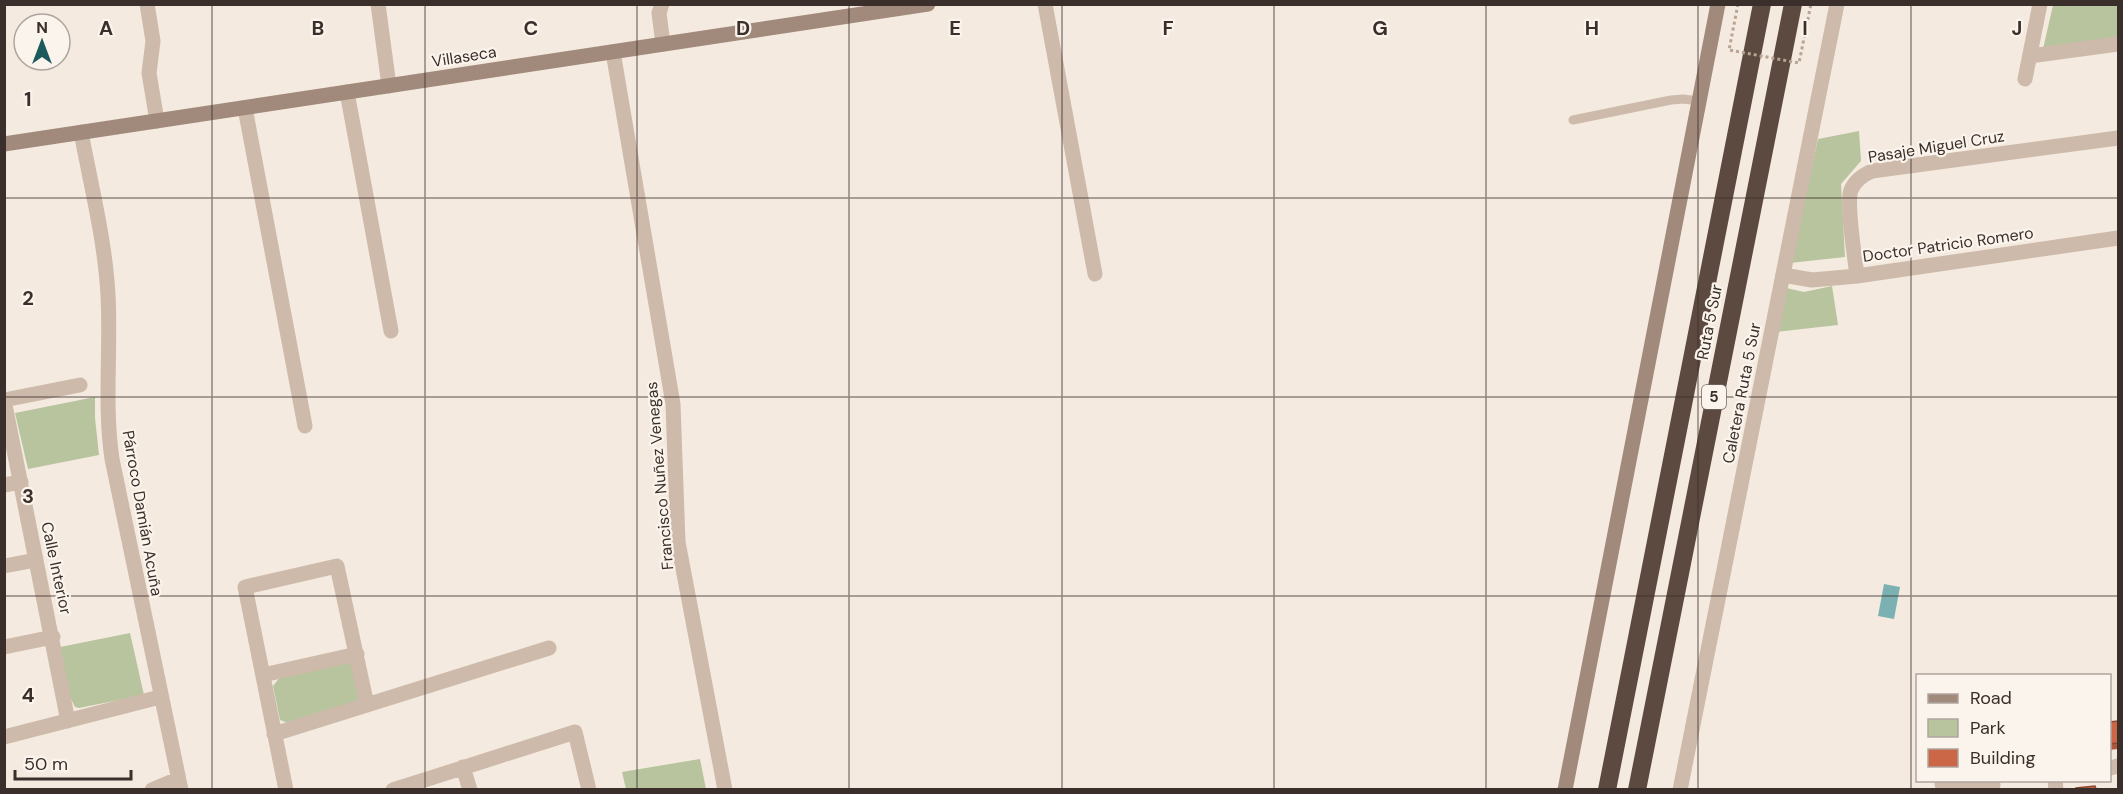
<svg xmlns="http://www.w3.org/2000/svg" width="2123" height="794" viewBox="0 0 2123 794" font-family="'DM Sans',sans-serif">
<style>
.green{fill:#b7c49e}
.water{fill:#7cb1b3}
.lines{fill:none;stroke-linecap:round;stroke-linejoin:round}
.service{stroke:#cdbaaa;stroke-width:9}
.minor{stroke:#cdbaaa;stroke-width:15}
.tertiary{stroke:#cdbaaa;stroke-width:15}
.secondary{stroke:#a1897b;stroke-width:15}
.motorway{stroke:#5c4940;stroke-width:18}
.path-bridge{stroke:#b9a494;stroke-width:3;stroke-dasharray:3 3;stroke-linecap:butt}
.wall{fill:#af583c}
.building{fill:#cb6646;stroke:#8e4731;stroke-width:1.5}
.grid{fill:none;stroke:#3a2f2a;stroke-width:1.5;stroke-opacity:0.55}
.labels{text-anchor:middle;stroke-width:4.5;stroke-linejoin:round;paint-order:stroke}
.shield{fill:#fbf4ec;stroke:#746a64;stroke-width:1.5}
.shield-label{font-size:15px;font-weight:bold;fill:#3a2f2a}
.street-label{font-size:16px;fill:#3a2f2a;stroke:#fbf4ec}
.grid-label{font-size:20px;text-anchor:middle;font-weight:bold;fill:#3a2f2a;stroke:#fbf4ec;stroke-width:4.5;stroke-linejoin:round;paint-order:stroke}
</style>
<rect width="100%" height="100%" fill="#f4eadf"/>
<path class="green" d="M 2053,5 L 2118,5 L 2118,37 L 2043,49 Z
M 1859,131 L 1861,161 L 1841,184 L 1845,257 L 1790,263 L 1818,139 Z
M 1832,286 L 1838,325 L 1776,332 L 1786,288 L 1804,292 Z
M 95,397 L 95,418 L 99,455 L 28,469 L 15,413 Z
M 130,633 L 144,695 L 79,708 L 75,707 L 70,697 L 60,647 Z
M 348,662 L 352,664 L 359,697 L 357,702 L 288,723 L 280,720 L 273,686 L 280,677 Z
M 700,759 L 706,789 L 626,789 L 622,772 Z"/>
<path class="water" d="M 1884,584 L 1900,587 L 1894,619 L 1878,616 Z"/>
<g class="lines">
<path class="service" d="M 1573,120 L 1671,100 L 1683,99 L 1699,101"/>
<path class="minor" d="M 147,4 L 153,41 L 149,73 L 157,121
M 662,4 L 659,13 L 663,44
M 1045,4 L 1095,274
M 613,52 L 673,404 L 678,542 L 725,790
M 2030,56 L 2118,44
M 2025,79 L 2040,4
M 347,92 L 391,331
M 245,108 L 305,426
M 81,132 C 91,186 105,240 108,295 C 111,350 104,405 112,459 L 181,790
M 1783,275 L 1812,280 L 1857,276 L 2118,238
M 1857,276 C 1855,258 1846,204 1851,190 C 1855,180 1863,175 1872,171 L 2118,138
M 4,400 L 68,721
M 4,400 L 80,385
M 4,485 L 21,482
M 4,566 L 36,560
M 4,647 L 53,637
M 263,675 L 357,654
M 274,734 L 549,648
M 4,737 L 160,697
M 463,767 L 470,790
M 2110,768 L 2118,766
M 2055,780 L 2056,790
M 1942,784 L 1973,781 L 1993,785
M 152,790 L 178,779
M 286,790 L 245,587 L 337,566 L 367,705
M 393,790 L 575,732 L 589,790"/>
<path class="tertiary" d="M 378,4 L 389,86
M 1680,790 L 1837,4"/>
<path class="secondary" d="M 4,144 L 928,4
M 1565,790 L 1718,4"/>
<path class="motorway" d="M 1607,790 L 1762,4
M 1637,790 L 1793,4"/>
<path class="path-bridge" d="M 1738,4 L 1729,50 L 1799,63 L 1811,4"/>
</g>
<path class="wall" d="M 2118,721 L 2118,749 L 2109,750 L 2109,722 Z"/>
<path class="building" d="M 2118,721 L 2118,743 L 2109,744 L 2109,722 Z
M 2095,786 L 2096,789 L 2076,789 L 2076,788 Z"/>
<path class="grid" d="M 212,4 L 212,790M 425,4 L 425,790M 637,4 L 637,790M 849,4 L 849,790M 1062,4 L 1062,790M 1274,4 L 1274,790M 1486,4 L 1486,790M 1698,4 L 1698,790M 1911,4 L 1911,790M 4,198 L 2118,198M 4,397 L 2118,397M 4,596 L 2118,596"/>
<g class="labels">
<rect class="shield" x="1702" y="385" width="24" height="24" rx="4.5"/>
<g class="shield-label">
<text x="1714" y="402">5</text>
</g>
<g class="street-label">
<text transform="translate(464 56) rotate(-9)" y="6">Villaseca</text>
<text transform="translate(1936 146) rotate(-9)" y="6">Pasaje Miguel Cruz</text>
<text transform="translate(1948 244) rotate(-8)" y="6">Doctor Patricio Romero</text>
<text transform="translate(1709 322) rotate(-79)" y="6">Ruta 5 Sur</text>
<text transform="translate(1741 393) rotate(-79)" y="6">Caletera Ruta 5 Sur</text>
<text transform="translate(659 476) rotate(-95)" y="6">Francisco Nuñez Venegas</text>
<text transform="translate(143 513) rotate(80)" y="6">Párroco Damián Acuña</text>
<text transform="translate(57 568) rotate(78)" y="6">Calle Interior</text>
</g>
</g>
<g class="grid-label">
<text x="106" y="35">A</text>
<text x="318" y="35">B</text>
<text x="531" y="35">C</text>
<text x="743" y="35">D</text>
<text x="955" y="35">E</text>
<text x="1168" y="35">F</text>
<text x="1380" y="35">G</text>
<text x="1592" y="35">H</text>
<text x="1805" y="35">I</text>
<text x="2017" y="35">J</text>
<text x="28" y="106">1</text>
<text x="28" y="305">2</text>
<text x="28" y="503">3</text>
<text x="28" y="702">4</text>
</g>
<rect width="2123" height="794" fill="none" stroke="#3a2f2a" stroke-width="12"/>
<rect x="1916" y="674" width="195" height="108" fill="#fbf4ec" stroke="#aea59e" stroke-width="1.5"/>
<rect x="1928" y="694" width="30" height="9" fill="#a1897b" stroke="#aea59e" stroke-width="1.5"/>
<text x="1970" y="704" font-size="18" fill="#3a2f2a">Road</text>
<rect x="1928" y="719" width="30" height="18" fill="#b7c49e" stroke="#aea59e" stroke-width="1.5"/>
<text x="1970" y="734" font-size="18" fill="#3a2f2a">Park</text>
<rect x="1928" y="749" width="30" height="18" fill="#cb6646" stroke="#aea59e" stroke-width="1.5"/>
<text x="1970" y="764" font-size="18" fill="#3a2f2a">Building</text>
<g transform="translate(42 42)"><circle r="28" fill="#fbf4ec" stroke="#aea59e" stroke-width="1.5"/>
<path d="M0-4.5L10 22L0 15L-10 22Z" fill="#1d5a5e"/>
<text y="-9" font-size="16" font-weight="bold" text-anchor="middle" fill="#3a2f2a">N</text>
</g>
<path d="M15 770v9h116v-9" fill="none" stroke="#3a2f2a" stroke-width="3"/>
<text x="24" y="770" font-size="18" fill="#3a2f2a" stroke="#fbf4ec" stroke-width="4.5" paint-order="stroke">50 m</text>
</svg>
